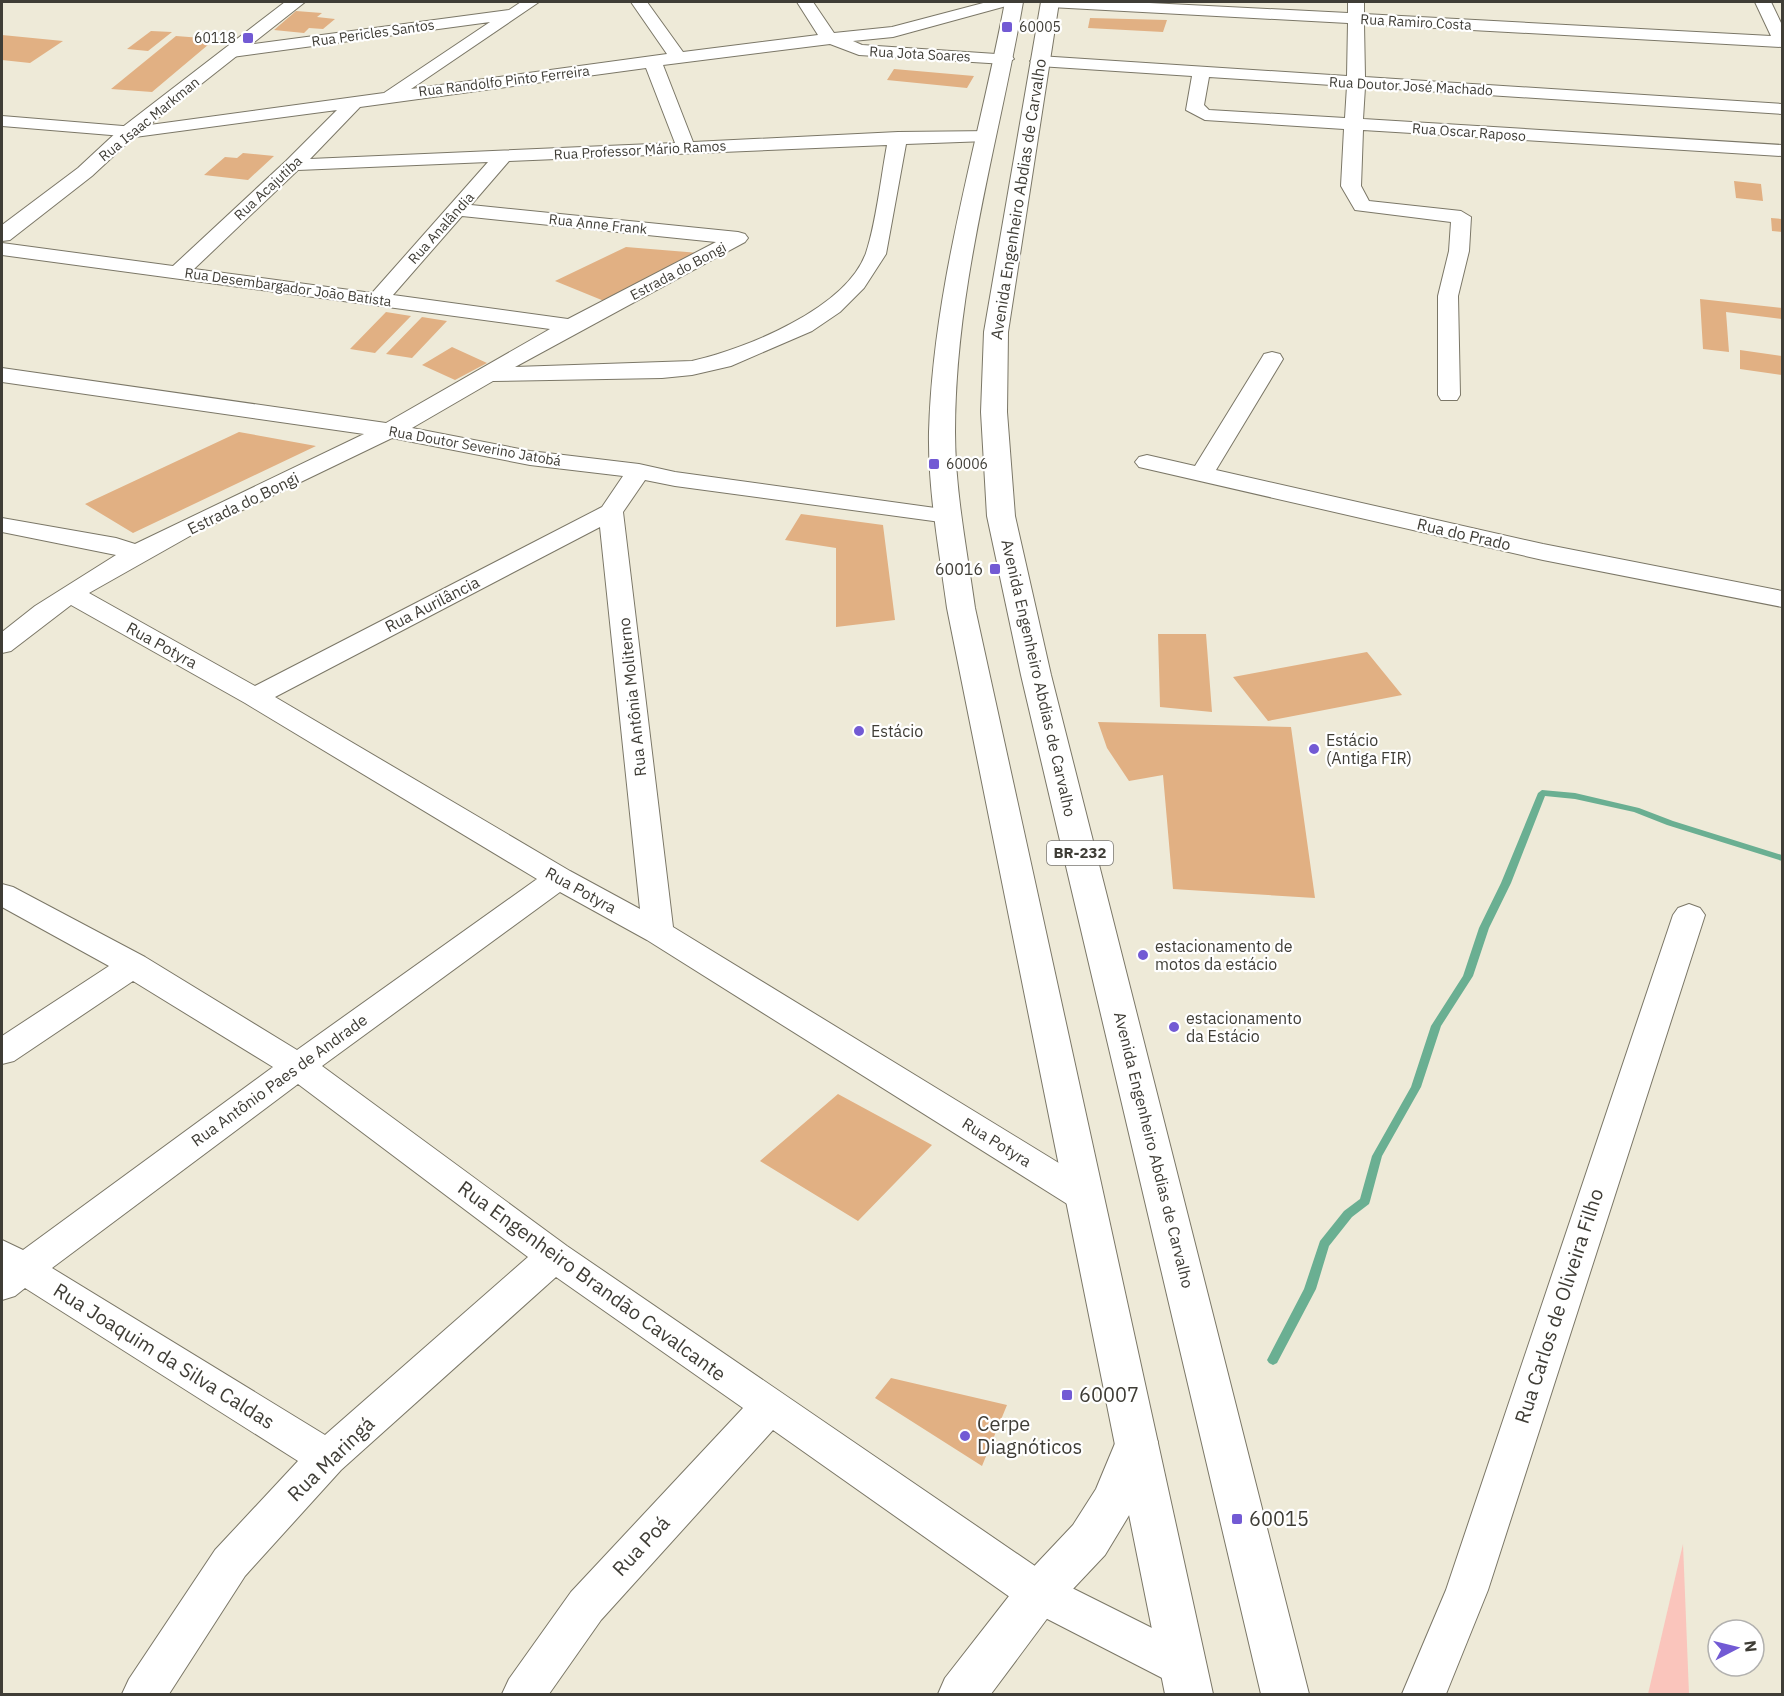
<svg xmlns="http://www.w3.org/2000/svg" width="1784" height="1696" viewBox="0 0 1784 1696" font-family="'IBM Plex Sans',sans-serif">
<style>
.green{fill:#fac5bc}
.lines{fill:none;stroke-linecap:round;stroke-linejoin:round}
.stream{fill:#6aaf92;fill-rule:evenodd}
.building{fill:#e1b083}
.minor-casing{stroke:#7b7767;stroke-width:2}
.tertiary-casing{stroke:#7b7767;stroke-width:2}
.trunk-casing{stroke:#7b7767;stroke-width:2}
.minor{fill:#fff;fill-rule:evenodd}
.tertiary{fill:#fff;fill-rule:evenodd}
.trunk{fill:#fff;fill-rule:evenodd}
.poi-dot{fill:#725ad4;stroke:#fff;stroke-width:2}
.labels{text-anchor:middle;stroke-width:4.5;stroke-linejoin:round;paint-order:stroke}
.far-street-label{font-size:14px;fill:#3f3d36;stroke:#fff}
.far-poi-label{font-size:14px;fill:#3f3d36;stroke:#fff;text-anchor:start}
.shield{fill:#fff;stroke:#797772;stroke-width:1.5}
.shield-label{font-size:15px;font-weight:bold;fill:#3f3d36}
.street-label{font-size:16px;fill:#3f3d36;stroke:#fff}
.poi-label{font-size:16px;fill:#3f3d36;stroke:#fff;text-anchor:start}
.near-street-label{font-size:20px;fill:#3f3d36;stroke:#fff}
.near-poi-label{font-size:20px;fill:#3f3d36;stroke:#fff;text-anchor:start}
</style>
<rect width="100%" height="100%" fill="#eeead8"/>
<path class="green" d="M 1683,1544 L 1689,1694 L 1648,1694 Z"/>
<g class="lines">
<path class="stream" d="M 1542,790 L 1575,793 L 1639,808 L 1673,821 L 1782,855 L 1782,861 L 1667,825 L 1634,812 L 1575,799 L 1545,796 L 1511,883 L 1489,928 L 1473,976 L 1441,1026 L 1421,1087 L 1382,1156 L 1370,1201 L 1369,1204 L 1352,1217 L 1329,1246 L 1316,1289 L 1277,1363 L 1273,1365 L 1269,1363 L 1267,1360 L 1304,1289 L 1320,1241 L 1344,1211 L 1360,1199 L 1372,1156 L 1411,1087 L 1431,1026 L 1463,976 L 1479,928 L 1501,883 L 1538,793 Z"/>
</g>
<path class="building" d="M 296,11 L 322,13 L 317,17 L 335,19 L 323,29 L 309,28 L 304,33 L 274,30 Z
M 1090,18 L 1167,20 L 1163,32 L 1088,28 Z
M 151,31 L 172,32 L 148,51 L 127,49 Z
M 2,35 L 63,41 L 30,63 L 2,60 Z
M 176,36 L 215,39 L 152,92 L 111,89 Z
M 894,69 L 974,76 L 967,88 L 887,80 Z
M 243,153 L 274,156 L 248,180 L 204,175 L 225,157 L 237,158 Z
M 1734,181 L 1761,184 L 1763,201 L 1736,198 Z
M 1771,218 L 1782,219 L 1782,232 L 1772,231 Z
M 626,247 L 699,253 L 609,303 L 555,281 Z
M 1700,299 L 1782,308 L 1782,319 L 1726,312 L 1729,352 L 1703,349 Z
M 386,312 L 411,316 L 375,353 L 350,349 Z
M 422,317 L 447,321 L 412,358 L 386,354 Z
M 452,347 L 487,363 L 455,380 L 422,365 Z
M 1740,350 L 1782,356 L 1782,375 L 1740,369 Z
M 239,432 L 316,446 L 133,533 L 85,504 Z
M 801,514 L 883,525 L 895,620 L 836,627 L 836,548 L 785,540 Z
M 1158,634 L 1206,634 L 1212,712 L 1160,707 Z
M 1367,652 L 1402,695 L 1268,721 L 1233,677 Z
M 1098,722 L 1291,727 L 1315,898 L 1173,889 L 1163,775 L 1129,781 L 1107,748 Z
M 838,1094 L 932,1145 L 858,1221 L 760,1161 Z
M 891,1378 L 1007,1405 L 982,1466 L 875,1398 Z"/>
<g class="lines">
<defs>
<path id="minor" d="M 521,2 L 539,2 L 411,89 L 667,54 L 631,2 L 647,2 L 683,52 L 818,35 L 797,2 L 813,2 L 834,33 L 892,27 L 987,2 L 1012,2 L 1010,5 L 893,37 L 853,41 L 862,45 L 1011,55 L 1014,59 L 1005,64 L 859,55 L 830,44 L 663,65 L 693,142 L 898,132 L 993,131 L 996,135 L 993,139 L 987,141 L 906,144 L 886,254 L 864,288 L 840,312 L 812,331 L 731,366 L 692,375 L 662,378 L 493,381 L 412,428 L 530,451 L 639,464 L 675,472 L 957,511 L 960,516 L 957,521 L 948,523 L 675,486 L 645,480 L 623,512 L 673,927 L 1098,1187 L 1103,1197 L 1098,1207 L 1085,1211 L 1072,1207 L 647,940 L 560,892 L 322,1066 L 567,1246 L 1054,1579 L 1198,1651 L 1205,1666 L 1198,1681 L 1183,1687 L 1168,1681 L 1024,1607 L 773,1430 L 601,1620 L 549,1694 L 502,1694 L 509,1679 L 571,1592 L 743,1408 L 556,1277 L 341,1470 L 245,1576 L 169,1694 L 122,1694 L 129,1679 L 215,1550 L 298,1461 L 25,1288 L 15,1296 L 2,1300 L 2,1240 L 23,1250 L 273,1067 L 133,981 L 14,1061 L 2,1064 L 2,1036 L 109,966 L 2,907 L 2,884 L 13,887 L 145,957 L 297,1050 L 537,879 L 245,703 L 71,605 L 11,651 L 2,653 L 2,632 L 35,606 L 116,555 L 2,532 L 2,518 L 116,538 L 135,544 L 364,434 L 2,382 L 2,368 L 386,423 L 550,329 L 2,255 L 2,243 L 173,266 L 286,161 L 337,110 L 135,137 L 2,126 L 2,116 L 135,127 L 384,93 L 490,22 L 232,57 L 223,52 L 232,47 L 509,10 ZM 646,68 L 675,143 L 310,159 L 360,107 ZM 887,145 C 881,177 876,224 866,253 C 846,309 745,349 692,361 L 515,367 L 745,242 L 748,238 L 745,234 L 738,232 L 471,205 L 509,161 ZM 488,162 L 372,293 L 194,269 L 298,170 ZM 462,216 L 716,242 L 568,319 L 393,295 ZM 392,438 L 530,465 L 623,476 L 602,507 L 255,686 L 89,593 L 197,532 ZM 600,527 L 640,909 L 570,871 L 275,697 ZM 298,1084 L 528,1257 L 325,1435 L 52,1268 Z
M 1042,2 L 1130,2 L 1348,13 L 1348,2 L 1364,2 L 1364,14 L 1771,36 L 1755,2 L 1771,2 L 1782,25 L 1782,47 L 1364,24 L 1365,77 L 1782,104 L 1782,114 L 1365,87 L 1363,119 L 1782,145 L 1782,156 L 1363,130 L 1361,186 L 1369,201 L 1461,211 L 1471,217 L 1469,251 L 1458,296 L 1460,395 L 1457,400 L 1441,400 L 1438,395 L 1438,296 L 1449,251 L 1451,222 L 1355,210 L 1341,186 L 1344,129 L 1205,120 L 1186,110 L 1192,76 L 1039,66 L 1030,61 L 1039,56 L 1347,76 L 1348,23 L 1050,7 ZM 1209,77 L 1347,86 L 1345,118 L 1209,110 L 1204,105 Z
M 1272,352 L 1280,354 L 1283,359 L 1216,470 L 1543,544 L 1782,591 L 1782,607 L 1543,560 L 1139,467 L 1135,462 L 1139,457 L 1147,455 L 1195,466 L 1261,359 L 1264,354 Z
M 1689,904 L 1700,908 L 1705,915 L 1488,1590 L 1446,1694 L 1402,1694 L 1446,1590 L 1673,915 L 1678,908 Z"/>
<path id="tertiary" d="M 285,2 L 305,2 L 134,137 L 92,176 L 10,240 L 2,241 L 2,225 L 78,168 L 120,129 Z
M 1136,1423 L 1151,1429 L 1158,1442 L 1131,1512 L 1105,1555 L 1055,1608 L 991,1694 L 938,1694 L 945,1678 L 1023,1578 L 1073,1525 L 1096,1489 L 1121,1429 Z"/>
<path id="trunk" d="M 1005,2 L 1023,2 C 998,145 955,286 955,432 C 955,491 967,550 975,608 L 1213,1694 L 1165,1694 L 947,608 C 939,549 928,491 929,432 C 933,285 978,145 1005,2 Z
M 1041,2 L 1059,2 L 1008,332 L 1007,412 L 1015,516 L 1051,675 L 1309,1694 L 1261,1694 L 1021,675 L 987,516 L 981,412 L 984,332 Z"/>
</defs>
<use href="#minor" class="minor-casing"/>
<use href="#tertiary" class="tertiary-casing"/>
<use href="#trunk" class="trunk-casing"/>
<use href="#minor" class="minor"/>
<use href="#tertiary" class="tertiary"/>
<use href="#trunk" class="trunk"/>
</g>
<g class="poi-dot">
<rect x="1001" y="21" width="12" height="12" rx="3"/>
<rect x="242" y="32" width="12" height="12" rx="3"/>
<rect x="928" y="458" width="12" height="12" rx="3"/>
<rect x="989" y="563" width="12" height="12" rx="3"/>
<circle cx="859" cy="731" r="6"/>
<circle cx="1314" cy="749" r="6"/>
<circle cx="1143" cy="955" r="6"/>
<circle cx="1174" cy="1027" r="6"/>
<rect x="1061" y="1389" width="12" height="12" rx="3"/>
<circle cx="965" cy="1436" r="6"/>
<rect x="1231" y="1513" width="12" height="12" rx="3"/>
</g>
<g class="labels">
<g class="far-street-label">
<text transform="translate(1416 22) rotate(3)" y="5">Rua Ramiro Costa</text>
<text transform="translate(373 33) rotate(-8)" y="5">Rua Pericles Santos</text>
<text transform="translate(920 54) rotate(3)" y="5">Rua Jota Soares</text>
<text transform="translate(504 81) rotate(-7)" y="5">Rua Randolfo Pinto Ferreira</text>
<text transform="translate(1411 86) rotate(3)" y="5">Rua Doutor José Machado</text>
<text transform="translate(149 119) rotate(-39)" y="5">Rua Isaac Markman</text>
<text transform="translate(1469 132) rotate(4)" y="5">Rua Oscar Raposo</text>
<text transform="translate(640 150) rotate(-3)" y="5">Rua Professor Mário Ramos</text>
<text transform="translate(268 188) rotate(-43)" y="5">Rua Acajutiba</text>
<text transform="translate(598 224) rotate(6)" y="5">Rua Anne Frank</text>
<text transform="translate(441 228) rotate(-48)" y="5">Rua Analândia</text>
<text transform="translate(678 271) rotate(-28)" y="5">Estrada do Bongi</text>
<text transform="translate(288 287) rotate(8)" y="5">Rua Desembargador João Batista</text>
<text transform="translate(475 446) rotate(10)" y="5">Rua Doutor Severino Jatobá</text>
</g>
<g class="far-poi-label">
<text x="1019" y="32">60005</text>
<text x="236" y="43" text-anchor="end">60118</text>
<text x="946" y="469">60006</text>
</g>
<rect class="shield" x="1047" y="841" width="66" height="24" rx="4.5"/>
<g class="shield-label">
<text x="1080" y="858">BR-232</text>
</g>
<g class="street-label">
<text transform="translate(1018 199) rotate(-81)" y="6">Avenida Engenheiro Abdias de Carvalho</text>
<text transform="translate(243 503) rotate(-26)" y="6">Estrada do Bongi</text>
<text transform="translate(1464 534) rotate(13)" y="6">Rua do Prado</text>
<text transform="translate(432 604) rotate(-27)" y="6">Rua Aurilância</text>
<text transform="translate(162 645) rotate(29)" y="6">Rua Potyra</text>
<text transform="translate(1039 678) rotate(77)" y="6">Avenida Engenheiro Abdias de Carvalho</text>
<text transform="translate(632 697) rotate(-96)" y="6">Rua Antônia Moliterno</text>
<text transform="translate(581 890) rotate(29)" y="6">Rua Potyra</text>
<text transform="translate(279 1080) rotate(-36)" y="6">Rua Antônio Paes de Andrade</text>
<text transform="translate(997 1142) rotate(32)" y="6">Rua Potyra</text>
<text transform="translate(1154 1150) rotate(76)" y="6">Avenida Engenheiro Abdias de Carvalho</text>
</g>
<g class="poi-label">
<text x="983" y="575" text-anchor="end">60016</text>
<text x="871" y="737">Estácio</text>
<text x="1326" y="746">Estácio<tspan x="1326" dy="18">(Antiga FIR)</tspan></text>
<text x="1155" y="952">estacionamento de<tspan x="1155" dy="18">motos da estácio</tspan></text>
<text x="1186" y="1024">estacionamento<tspan x="1186" dy="18">da Estácio</tspan></text>
</g>
<g class="near-street-label">
<text transform="translate(592 1281) rotate(36)" y="7">Rua Engenheiro Brandão Cavalcante</text>
<text transform="translate(1559 1306) rotate(-72)" y="7">Rua Carlos de Oliveira Filho</text>
<text transform="translate(164 1356) rotate(32)" y="7">Rua Joaquim da Silva Caldas</text>
<text transform="translate(331 1459) rotate(-44)" y="7">Rua Maringá</text>
<text transform="translate(641 1546) rotate(-47)" y="7">Rua Poá</text>
</g>
<g class="near-poi-label">
<text x="1079" y="1402">60007</text>
<text x="977" y="1431">Cerpe<tspan x="977" dy="23">Diagnóticos</tspan></text>
<text x="1249" y="1526">60015</text>
</g>
</g>
<rect width="1784" height="1696" fill="none" stroke="#3f3d36" stroke-width="6"/>
<g transform="translate(1736 1648) rotate(83)"><circle r="28" fill="#ffffff" stroke="#b2b1af" stroke-width="1.5"/>
<path d="M0-4.5L10 22L0 15L-10 22Z" fill="#725ad4"/>
<text y="-9" font-size="16" font-weight="bold" text-anchor="middle" fill="#3f3d36">N</text>
</g>
</svg>
